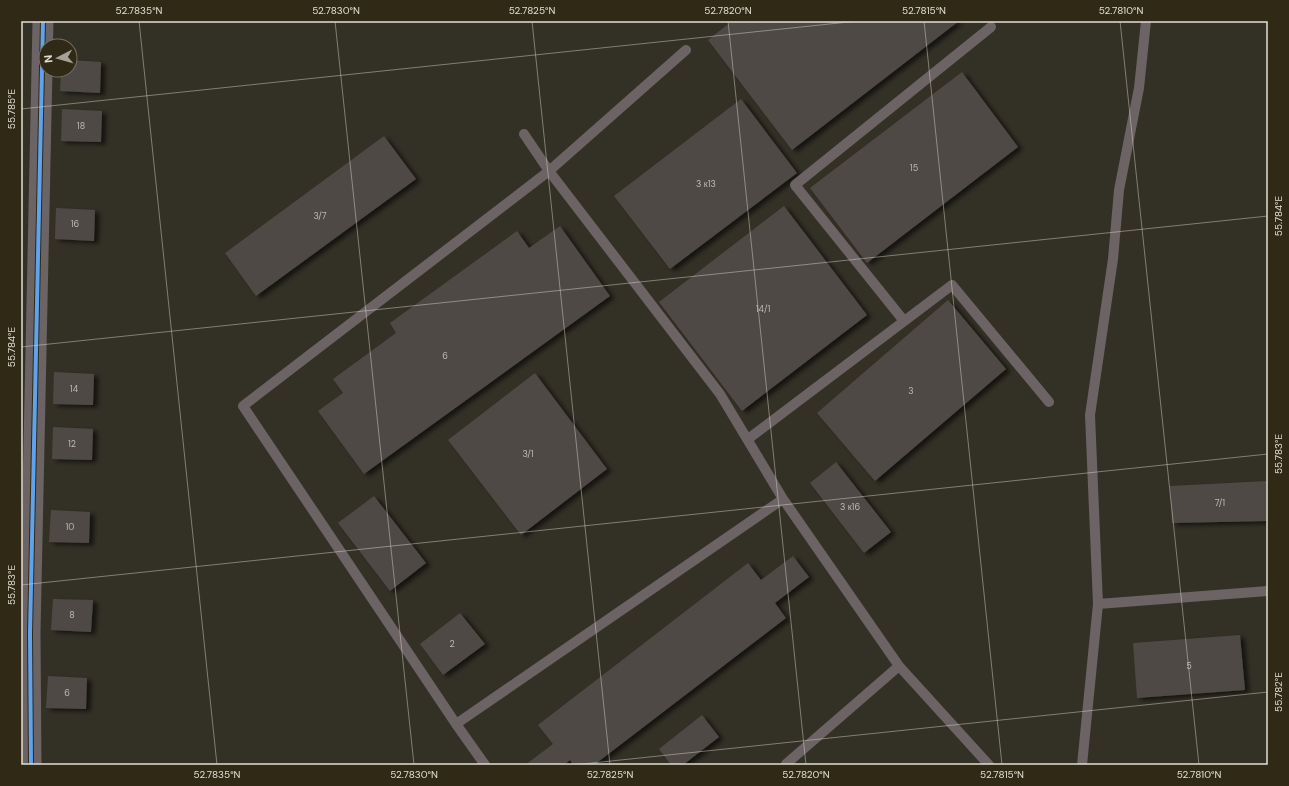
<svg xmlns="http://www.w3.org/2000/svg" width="1289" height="786" viewBox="0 0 1289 786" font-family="'DM Sans',sans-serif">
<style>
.building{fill:#4f4945;filter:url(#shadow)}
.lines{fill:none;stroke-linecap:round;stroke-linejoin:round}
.lane{stroke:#6c6364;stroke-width:10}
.street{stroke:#6c6364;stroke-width:21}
.cycleway-casing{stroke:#2f2916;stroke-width:6}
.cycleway{stroke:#60a3ed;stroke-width:4}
.ticks{fill:none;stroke:#e2ded3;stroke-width:1;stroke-opacity:0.45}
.labels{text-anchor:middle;stroke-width:3.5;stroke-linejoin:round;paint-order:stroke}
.number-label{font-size:9px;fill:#bdb9b0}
.neatline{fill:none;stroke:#e2ded3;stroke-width:1.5}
.ticks-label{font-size:10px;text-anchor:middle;fill:#e2ded3}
</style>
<defs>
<filter id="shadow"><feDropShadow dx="4.5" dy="2.5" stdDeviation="2" flood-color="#0009"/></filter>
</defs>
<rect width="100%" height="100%" fill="#333026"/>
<path class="building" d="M 732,21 L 959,21 L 792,150 L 708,40 Z
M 70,60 L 101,62 L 100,93 L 60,91 L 61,70 L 70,70 Z
M 962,72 L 1018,147 L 867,263 L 810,188 Z
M 741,99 L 797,173 L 670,269 L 614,196 Z
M 62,109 L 102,111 L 101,142 L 61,141 Z
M 384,136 L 416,179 L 256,296 L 225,253 Z
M 784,206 L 867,315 L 742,411 L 659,302 Z
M 56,208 L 95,210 L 94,241 L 55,239 Z
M 560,226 L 610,296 L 364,474 L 318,411 L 343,393 L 333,379 L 396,333 L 390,323 L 517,231 L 529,248 Z
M 948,300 L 1006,369 L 875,481 L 817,413 Z
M 54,372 L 94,374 L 93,405 L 53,404 Z
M 535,373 L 607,469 L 521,535 L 448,440 Z
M 53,427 L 93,429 L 92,460 L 52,459 Z
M 836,462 L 891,532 L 864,553 L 810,483 Z
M 1268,481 L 1268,521 L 1172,523 L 1170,486 Z
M 374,496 L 426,563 L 390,591 L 338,523 Z
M 51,510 L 90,512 L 89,543 L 49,542 Z
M 793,556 L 809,577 L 775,603 L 786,618 L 594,765 L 573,765 L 570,760 L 564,765 L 525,765 L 553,744 L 538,725 L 748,563 L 761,580 Z
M 53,599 L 93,600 L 91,632 L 51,630 Z
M 460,613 L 485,644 L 443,675 L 420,644 Z
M 1240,635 L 1245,690 L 1137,698 L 1133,643 Z
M 48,676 L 87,678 L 86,709 L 46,708 Z
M 702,715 L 719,737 L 683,765 L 671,765 L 659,749 Z"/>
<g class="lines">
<path class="lane" d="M 524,134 L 549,171 L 720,394 L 783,499 L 899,666 L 989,765
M 904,321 L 795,185 L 991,27
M 748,439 L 952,285 L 1049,402
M 1098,604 L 1268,591
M 456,724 L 243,406 L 549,171 L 686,50
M 786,764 L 899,666
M 485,765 L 456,724 L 783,499
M 1082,765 L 1098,604 L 1090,415 L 1113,259 L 1119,190 L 1139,88 L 1146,21"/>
<path class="street" d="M 31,765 L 30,633 L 43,21"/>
<defs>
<path id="cycleway" d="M 31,765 L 30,633 L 43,21"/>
</defs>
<use href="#cycleway" class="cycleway-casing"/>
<use href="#cycleway" class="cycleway"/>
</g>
<path class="ticks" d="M 139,21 L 217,765M 335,21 L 414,765M 532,21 L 610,765M 728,21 L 806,765M 924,21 L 1002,765M 1120,21 L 1199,765M 21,109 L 858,21M 21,347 L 1268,216M 21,585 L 1268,454M 21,764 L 21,765M 573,765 L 1268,692"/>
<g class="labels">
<g class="number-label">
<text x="81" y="129">18</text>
<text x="914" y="171">15</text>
<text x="706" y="187">3 к13</text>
<text x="320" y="219">3/7</text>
<text x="75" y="227">16</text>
<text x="763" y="312">14/1</text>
<text x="445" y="359">6</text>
<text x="74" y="392">14</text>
<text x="911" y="394">3</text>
<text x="72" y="447">12</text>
<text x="528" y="457">3/1</text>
<text x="1220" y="506">7/1</text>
<text x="850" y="510">3 к16</text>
<text x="70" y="530">10</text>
<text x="72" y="618">8</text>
<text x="452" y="647">2</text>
<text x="1189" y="669">5</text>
<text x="67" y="696">6</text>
</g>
</g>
<rect width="1289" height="786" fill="none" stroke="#2f2916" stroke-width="44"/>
<g transform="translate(58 58) rotate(264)"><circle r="19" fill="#2f2916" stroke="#777162"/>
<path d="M0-3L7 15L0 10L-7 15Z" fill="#a5a196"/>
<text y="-6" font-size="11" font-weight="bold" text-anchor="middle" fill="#e2ded3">N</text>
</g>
<rect x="22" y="22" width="1245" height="742" class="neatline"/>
<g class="ticks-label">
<text x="139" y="14">52.7835°N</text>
<text x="336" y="14">52.7830°N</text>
<text x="532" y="14">52.7825°N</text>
<text x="728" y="14">52.7820°N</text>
<text x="924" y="14">52.7815°N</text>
<text x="1121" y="14">52.7810°N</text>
<text transform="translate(11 109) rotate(-90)" y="4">55.785°E</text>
<text transform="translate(1278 216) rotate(-90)" y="4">55.784°E</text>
<text transform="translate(11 347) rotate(-90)" y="4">55.784°E</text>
<text transform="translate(1278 454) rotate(-90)" y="4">55.783°E</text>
<text transform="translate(11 585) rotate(-90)" y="4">55.783°E</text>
<text transform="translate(1278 692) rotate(-90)" y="4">55.782°E</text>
<text x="217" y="778">52.7835°N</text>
<text x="414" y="778">52.7830°N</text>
<text x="610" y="778">52.7825°N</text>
<text x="806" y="778">52.7820°N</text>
<text x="1002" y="778">52.7815°N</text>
<text x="1199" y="778">52.7810°N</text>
</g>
</svg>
